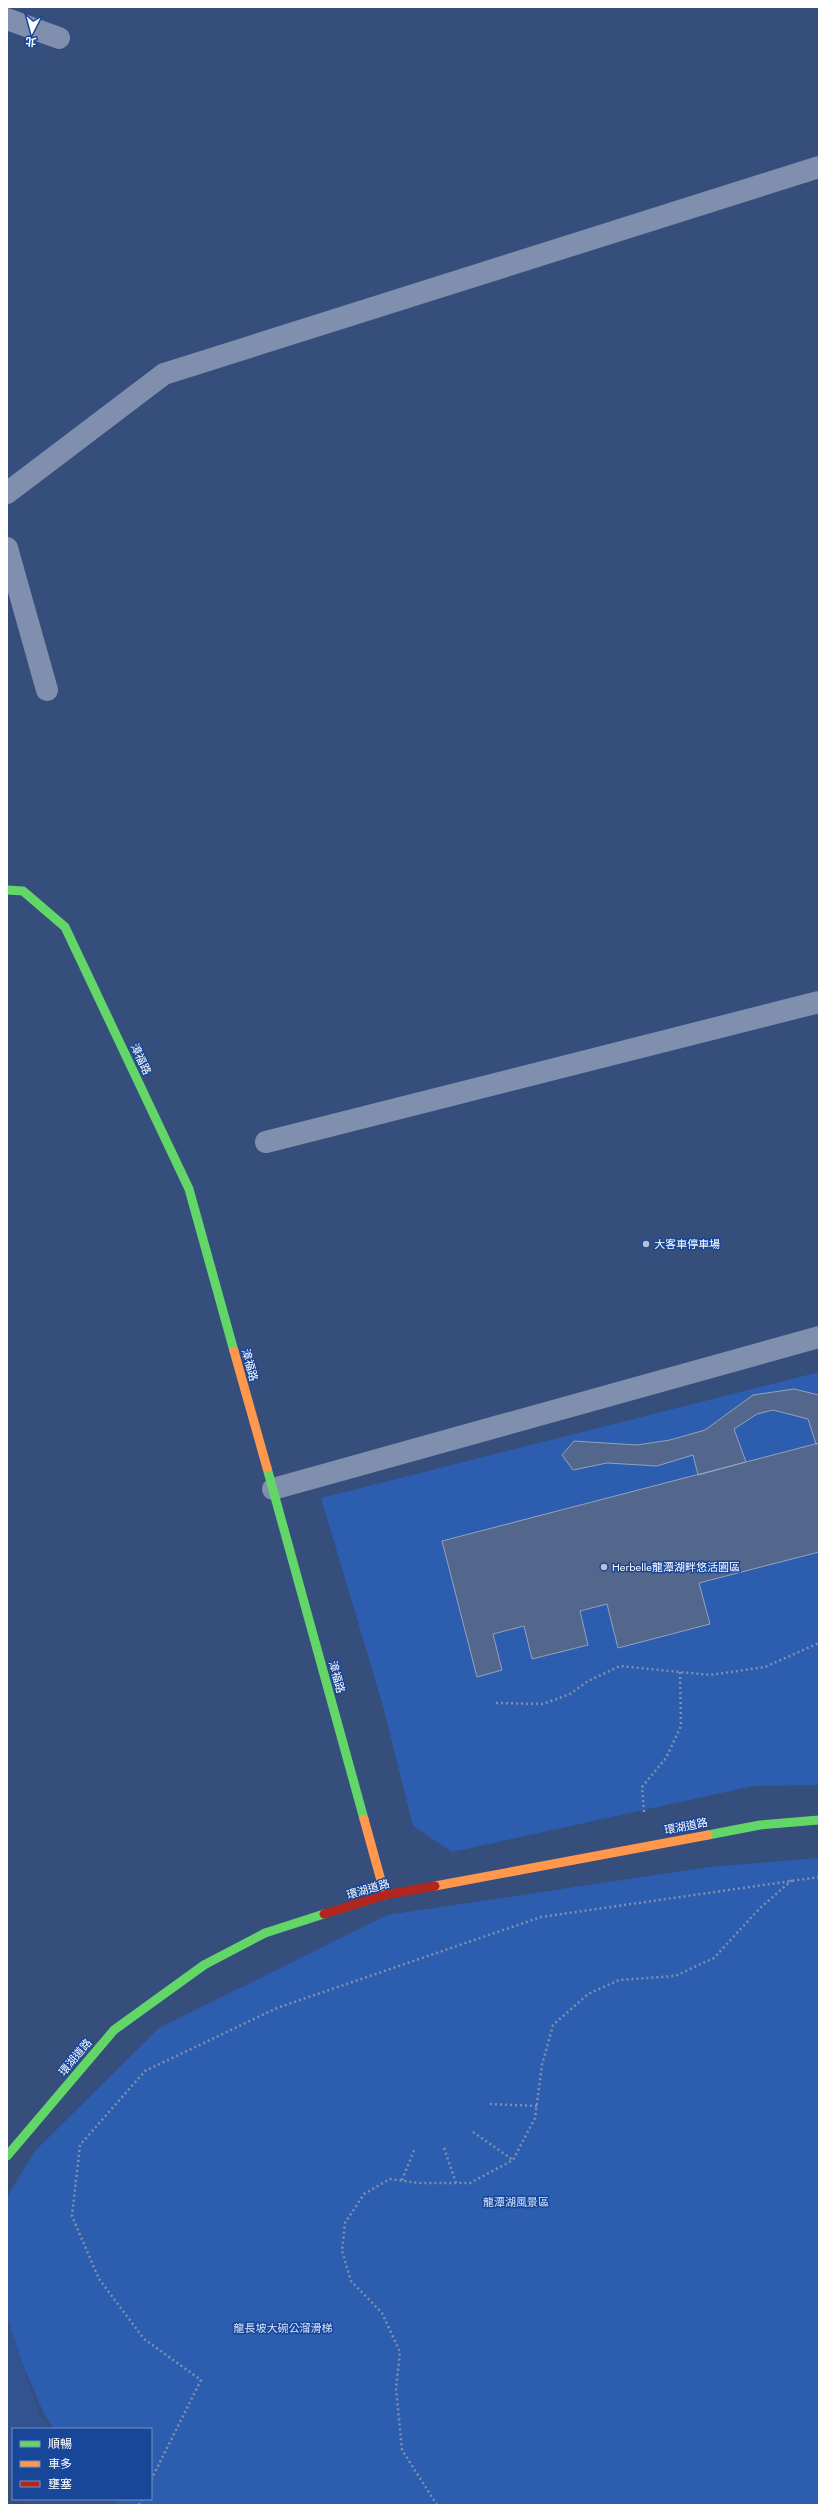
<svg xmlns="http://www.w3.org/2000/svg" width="826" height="2512" viewBox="0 0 826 2512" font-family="Jost,'Noto Sans TC',sans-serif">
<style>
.green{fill:#2d5daf}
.water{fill:#32538f}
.building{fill:#52678b;stroke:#94a2bb}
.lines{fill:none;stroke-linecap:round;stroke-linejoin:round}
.path{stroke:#808fae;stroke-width:2.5;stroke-dasharray:2 3;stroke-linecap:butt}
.lane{stroke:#808fae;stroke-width:22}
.fast{stroke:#63d668;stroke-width:9}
.slow{stroke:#ff974d;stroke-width:9}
.jam{stroke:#b3261e;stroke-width:9}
.poi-dot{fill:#b8c1d1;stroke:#184699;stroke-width:1.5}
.labels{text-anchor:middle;stroke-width:3;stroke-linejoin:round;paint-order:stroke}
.street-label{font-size:11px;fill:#fff;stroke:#184699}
.poi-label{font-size:11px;fill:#fff;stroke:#184699;text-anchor:start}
.park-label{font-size:11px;fill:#d5e3fc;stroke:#184699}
</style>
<rect width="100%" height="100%" fill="#354e7c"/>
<path class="green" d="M 819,1372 L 819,1785 L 753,1786 L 452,1852 L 413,1826 L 383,1706 L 321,1498 Z
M 819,1858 L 819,2505 L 103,2505 L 99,2499 L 151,2499 L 151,2429 L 54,2429 L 44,2414 L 17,2351 L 7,2360 L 7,2197 L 35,2151 L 159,2028 L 387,1915 L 709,1867 Z"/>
<path class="water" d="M 7,2316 L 40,2417 L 51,2429 L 13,2429 L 13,2480 L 7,2469 Z
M 24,2499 L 114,2499 L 119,2505 L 27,2505 Z"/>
<path class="building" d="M 794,1389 L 819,1395 L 819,1443 L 816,1444 L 808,1419 L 773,1410 L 757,1414 L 734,1429 L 746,1462 L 698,1475 L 693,1455 L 657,1466 L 607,1463 L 573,1470 L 562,1455 L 574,1441 L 637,1445 L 670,1440 L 705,1430 L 753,1395 Z
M 819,1443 L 819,1552 L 699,1583 L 710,1624 L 618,1648 L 607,1604 L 580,1611 L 588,1645 L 532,1659 L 524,1626 L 493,1634 L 502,1670 L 477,1677 L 442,1541 Z"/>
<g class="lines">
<path class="path" d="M 496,1703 L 543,1704 L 570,1694 L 588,1681 L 620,1666 L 710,1675 L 765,1667 L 819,1643
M 644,1812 L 642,1787 L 666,1758 L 681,1726 L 680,1672
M 490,2104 L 537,2106
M 473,2132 L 513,2160
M 444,2148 L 456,2183
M 402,2180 L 415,2148
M 151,2480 L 201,2380 L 144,2339 L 99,2279 L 72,2216 L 80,2145 L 145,2071 L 277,2008 L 541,1917 L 819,1877
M 139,2505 L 142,2499
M 437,2505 L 402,2450 L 396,2388 L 400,2352 L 382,2313 L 351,2281 L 342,2251 L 345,2223 L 364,2194 L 390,2179 L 418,2183 L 470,2183 L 513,2160 L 535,2118 L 542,2065 L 553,2025 L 588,1994 L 619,1980 L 675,1976 L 714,1958 L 759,1909 L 792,1880"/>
<path class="lane" d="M 7,19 L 59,38
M 7,493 L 164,374 L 819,167
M 7,548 L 47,690
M 266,1142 L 819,1002
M 273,1489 L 819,1337"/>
<path class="fast" d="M 7,890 L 23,891 L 65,927 L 189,1189 L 234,1351
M 267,1468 L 364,1819
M 708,1835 L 760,1825 L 819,1820
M 7,2156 L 114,2030 L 204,1965 L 265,1933 L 324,1914"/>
<path class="slow" d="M 234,1351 L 267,1468
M 364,1819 L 385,1895
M 435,1886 L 708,1835"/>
<path class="jam" d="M 324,1914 L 385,1895 L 435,1886"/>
</g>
<g class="poi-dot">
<circle cx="646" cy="1244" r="4"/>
<circle cx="604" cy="1567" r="4"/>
</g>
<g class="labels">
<g class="street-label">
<text transform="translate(141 1059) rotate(65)" y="4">漳福路</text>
<text transform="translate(250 1365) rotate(75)" y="4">漳福路</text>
<text transform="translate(337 1677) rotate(75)" y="4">漳福路</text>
<text transform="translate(686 1826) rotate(-11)" y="4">環湖道路</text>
<text transform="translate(368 1889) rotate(-16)" y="4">環湖道路</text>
<text transform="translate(75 2057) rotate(-50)" y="4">環湖道路</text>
</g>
<g class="poi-label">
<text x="654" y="1248">大客車停車場</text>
<text x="612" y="1571">Herbelle龍潭湖畔悠活園區</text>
</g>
<g class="park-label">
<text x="516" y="2206">龍潭湖風景區</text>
<text x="283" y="2332">龍長坡大碗公溜滑梯</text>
</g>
</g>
<rect width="826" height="2512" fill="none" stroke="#ffffff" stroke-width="16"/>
<rect x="12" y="2428" width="140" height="72" fill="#184699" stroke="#7490c2"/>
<rect x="20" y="2441" width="20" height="6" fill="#63d668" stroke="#7490c2"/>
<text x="48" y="2448" font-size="12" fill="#ffffff">順暢</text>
<rect x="20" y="2461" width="20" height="6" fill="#ff974d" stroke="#7490c2"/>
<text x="48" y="2468" font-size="12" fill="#ffffff">車多</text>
<rect x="20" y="2481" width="20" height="6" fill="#b3261e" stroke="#7490c2"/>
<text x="48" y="2488" font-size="12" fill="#ffffff">壅塞</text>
<g transform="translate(32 32) rotate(186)" stroke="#184699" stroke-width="3" paint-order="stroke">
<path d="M0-3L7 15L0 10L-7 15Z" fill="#ffffff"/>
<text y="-6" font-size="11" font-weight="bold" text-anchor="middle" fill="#ffffff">北</text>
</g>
</svg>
